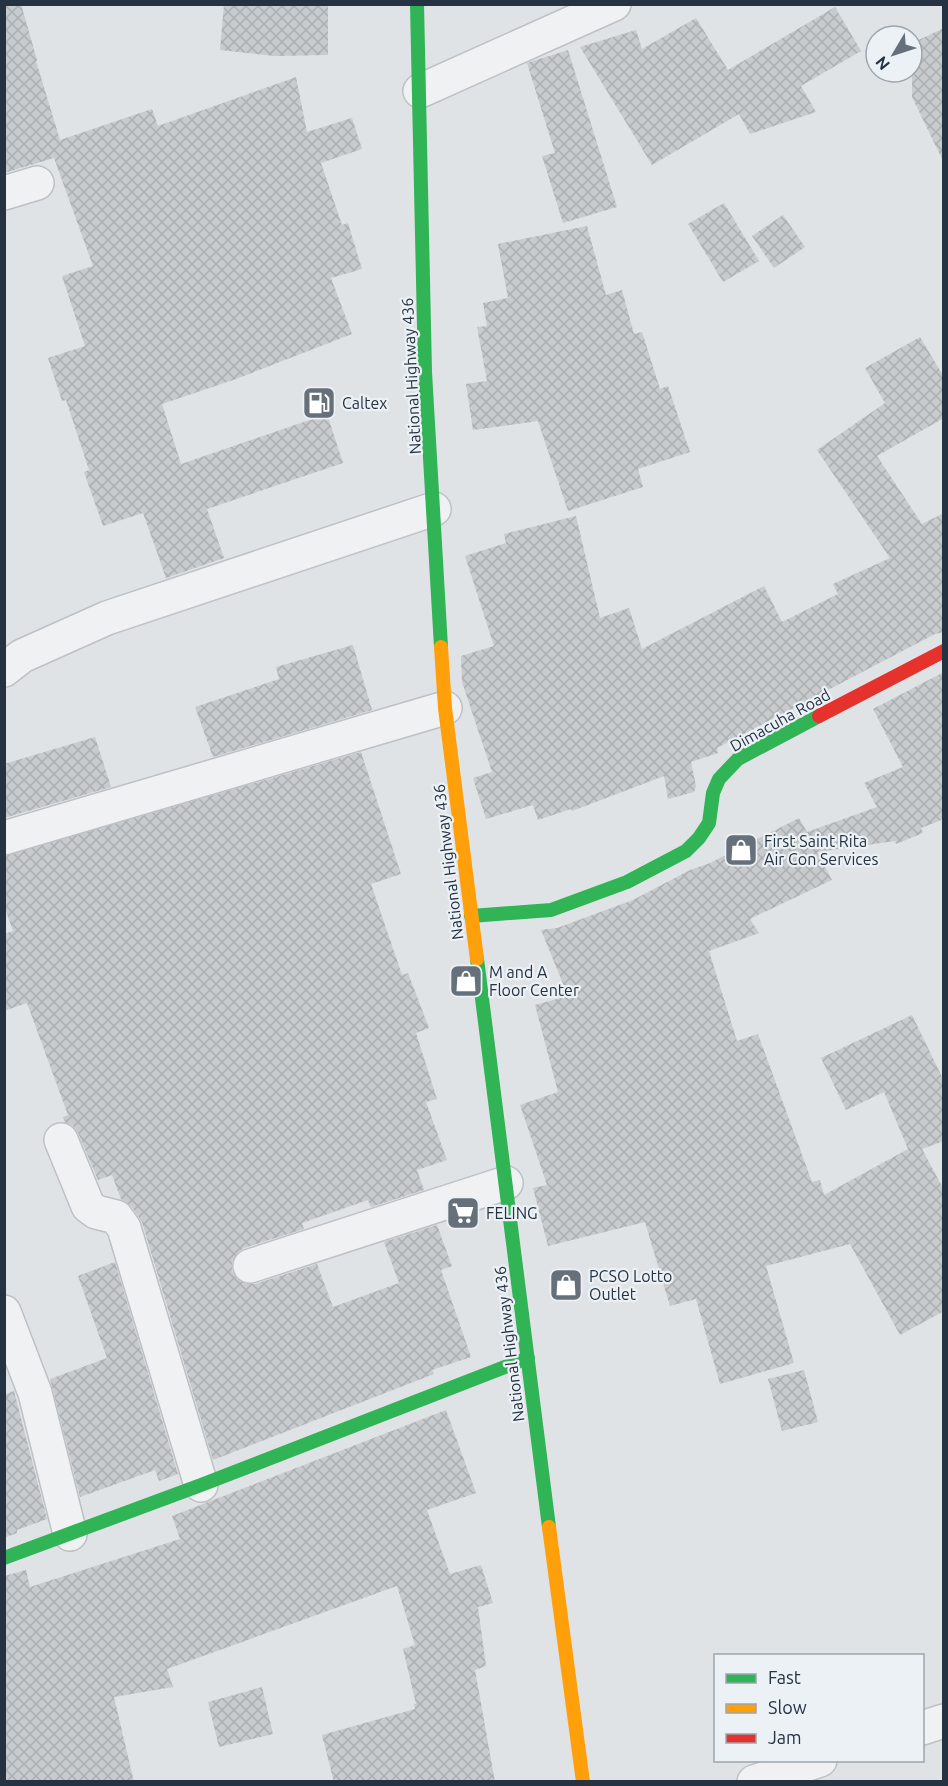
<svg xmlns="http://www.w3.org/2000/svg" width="948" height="1786" viewBox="0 0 948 1786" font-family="Ubuntu,sans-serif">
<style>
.building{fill:url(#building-cross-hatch)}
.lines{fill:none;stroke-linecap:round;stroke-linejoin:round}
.street-casing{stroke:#bec1c4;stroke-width:36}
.street{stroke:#eff1f3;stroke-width:33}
.fast{stroke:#30b455;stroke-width:14}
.slow{stroke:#ff9f0a;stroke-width:14}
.jam{stroke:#e5322d;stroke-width:14}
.labels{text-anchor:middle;stroke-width:4.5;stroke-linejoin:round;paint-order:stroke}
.street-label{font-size:16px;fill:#253241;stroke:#ecf1f6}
.poi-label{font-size:16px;fill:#253241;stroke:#ecf1f6;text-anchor:start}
</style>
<defs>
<pattern id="building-cross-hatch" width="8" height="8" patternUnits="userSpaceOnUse" patternTransform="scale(1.5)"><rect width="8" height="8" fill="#c8cbce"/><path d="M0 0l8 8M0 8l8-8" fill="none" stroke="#acafb2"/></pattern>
</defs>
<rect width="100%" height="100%" fill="#e0e3e6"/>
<path class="building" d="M 4,4 L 21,4 L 37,60 L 36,61 L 60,140 L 152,109 L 158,126 L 296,77 L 307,132 L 352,118 L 362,149 L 321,163 L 342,225 L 348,223 L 362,269 L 331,278 L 352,334 L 236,379 L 162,404 L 181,464 L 327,414 L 343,463 L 207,509 L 224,558 L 166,578 L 143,513 L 103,526 L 84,472 L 89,470 L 66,400 L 62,401 L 48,358 L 85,346 L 62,276 L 93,266 L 54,158 L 4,173 Z
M 224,4 L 328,4 L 328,55 L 275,56 L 220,50 Z
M 835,7 L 861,51 L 801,86 L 816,112 L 750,134 L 739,114 L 652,165 L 580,47 L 636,30 L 642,49 L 696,18 L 728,70 Z
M 944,28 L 944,163 L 912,97 L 912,43 Z
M 568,50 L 617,207 L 563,223 L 542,156 L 555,153 L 527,63 Z
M 724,203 L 759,261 L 723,282 L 688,224 Z
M 783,215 L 805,247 L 774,268 L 752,236 Z
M 587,226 L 606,295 L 622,290 L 634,334 L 642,332 L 660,389 L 668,386 L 690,452 L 638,469 L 643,487 L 568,511 L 538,421 L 473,430 L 466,384 L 487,381 L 477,327 L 487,326 L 483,303 L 508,298 L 498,244 Z
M 920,337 L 944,377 L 944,418 L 877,456 L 922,524 L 944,513 L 944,632 L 935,634 L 717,748 L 718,753 L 691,762 L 696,786 L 694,792 L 668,799 L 664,776 L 572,811 L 571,809 L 538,820 L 533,805 L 486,819 L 473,778 L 492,772 L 462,682 L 461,656 L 494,646 L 465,556 L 506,543 L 504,534 L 576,516 L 600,618 L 629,608 L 642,649 L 764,586 L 782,622 L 838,594 L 833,584 L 890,558 L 817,450 L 885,403 L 865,368 Z
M 353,645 L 372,710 L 213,757 L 195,707 L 279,679 L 276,667 Z
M 944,672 L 944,819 L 921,828 L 923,833 L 896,844 L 895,841 L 817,852 L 832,880 L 750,919 L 759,933 L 709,951 L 737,1041 L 758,1034 L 812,1182 L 820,1180 L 824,1195 L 908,1149 L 884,1092 L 846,1110 L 821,1058 L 912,1015 L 944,1081 L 944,1141 L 922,1149 L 944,1190 L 944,1311 L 900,1335 L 850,1244 L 766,1266 L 794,1363 L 720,1384 L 696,1299 L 670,1306 L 645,1222 L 548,1246 L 533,1188 L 547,1185 L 520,1105 L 558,1092 L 535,1005 L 568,996 L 541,930 L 557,928 L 633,900 L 690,870 L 710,863 L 799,818 L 807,832 L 877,807 L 864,783 L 903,767 L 873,709 Z
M 95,737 L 111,787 L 4,818 L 4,764 Z
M 361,752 L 401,874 L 371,884 L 402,975 L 408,973 L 429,1028 L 416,1033 L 437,1099 L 426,1102 L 447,1160 L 417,1170 L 424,1190 L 371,1207 L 368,1200 L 302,1223 L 304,1229 L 244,1248 L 237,1253 L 232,1262 L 232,1271 L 238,1280 L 247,1284 L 255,1284 L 317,1264 L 333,1307 L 399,1283 L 384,1242 L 437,1225 L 452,1266 L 441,1270 L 471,1357 L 432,1370 L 434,1374 L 213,1460 L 142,1222 L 131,1206 L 121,1199 L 112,1175 L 98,1180 L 78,1133 L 73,1126 L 65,1122 L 63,1117 L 68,1115 L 27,1003 L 4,1011 L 4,934 L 13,931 L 4,906 L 4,856 Z
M 115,1262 L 178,1474 L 159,1481 L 155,1470 L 80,1497 L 50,1379 L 107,1358 L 78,1276 Z
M 804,1370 L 818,1422 L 782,1431 L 768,1379 Z
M 14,1391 L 47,1519 L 17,1530 L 17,1533 L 4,1538 L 4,1395 Z
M 446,1410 L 476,1493 L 427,1510 L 450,1574 L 481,1565 L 493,1603 L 478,1607 L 486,1666 L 475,1670 L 495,1782 L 334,1782 L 322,1735 L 415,1709 L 414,1704 L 416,1704 L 403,1649 L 415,1645 L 397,1586 L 167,1669 L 173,1687 L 114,1697 L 134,1782 L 4,1782 L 4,1576 L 26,1570 L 30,1587 L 180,1539 L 172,1516 Z
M 262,1687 L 273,1734 L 219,1747 L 208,1702 Z"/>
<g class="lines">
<defs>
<path id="street" d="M 420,91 L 614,4
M 4,193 L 37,183
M 4,670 L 22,656 L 107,618 L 434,509
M 4,838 L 445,708
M 61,1140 L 88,1206 L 96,1212 L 116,1217 L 124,1228 L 201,1485
M 250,1266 L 506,1183
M 4,1312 L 35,1393 L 70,1534
M 922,1728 L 944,1721
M 754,1782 L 820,1760"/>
</defs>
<use href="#street" class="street-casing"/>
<use href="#street" class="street"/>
<path class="fast" d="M 417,4 L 425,372 L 441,647
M 471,916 L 551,910 L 627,882 L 686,851 L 699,838 L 709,823 L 713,793 L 719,779 L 738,759 L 819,716
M 477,959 L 549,1527
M 4,1558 L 201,1485 L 528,1358"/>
<path class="slow" d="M 441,647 L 445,708 L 477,959
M 549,1527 L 583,1782"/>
<path class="jam" d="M 819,716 L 944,651"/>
</g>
<defs>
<symbol id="fuel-square" viewBox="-11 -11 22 22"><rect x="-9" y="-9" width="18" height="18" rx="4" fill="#66707b" stroke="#ecf1f6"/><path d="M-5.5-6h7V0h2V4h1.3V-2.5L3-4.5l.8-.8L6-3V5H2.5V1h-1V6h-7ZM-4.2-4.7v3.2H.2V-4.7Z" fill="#fff"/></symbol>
<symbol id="shop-square" viewBox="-11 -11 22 22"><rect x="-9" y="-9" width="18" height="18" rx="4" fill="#66707b" stroke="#ecf1f6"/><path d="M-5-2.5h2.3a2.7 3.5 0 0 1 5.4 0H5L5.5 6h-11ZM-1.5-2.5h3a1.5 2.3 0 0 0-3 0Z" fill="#fff"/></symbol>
<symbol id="supermarket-square" viewBox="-11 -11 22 22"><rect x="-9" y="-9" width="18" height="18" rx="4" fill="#66707b" stroke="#ecf1f6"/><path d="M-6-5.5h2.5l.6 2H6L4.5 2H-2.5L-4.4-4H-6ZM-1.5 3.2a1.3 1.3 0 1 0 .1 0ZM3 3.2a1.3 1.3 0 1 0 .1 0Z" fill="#fff"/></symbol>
</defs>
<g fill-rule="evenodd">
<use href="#fuel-square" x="300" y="384" width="38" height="38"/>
<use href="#shop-square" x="722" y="831" width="38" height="38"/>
<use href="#shop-square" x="447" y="962" width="38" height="38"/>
<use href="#supermarket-square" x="444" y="1194" width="38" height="38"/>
<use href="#shop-square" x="547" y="1266" width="38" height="38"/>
</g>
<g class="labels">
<g class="street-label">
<text transform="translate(411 376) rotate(-93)" y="6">National Highway 436</text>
<text transform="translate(780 720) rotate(-29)" y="6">Dimacuha Road</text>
<text transform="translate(448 862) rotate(-97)" y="6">National Highway 436</text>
<text transform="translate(509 1344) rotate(-97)" y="6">National Highway 436</text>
</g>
<g class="poi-label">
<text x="342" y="409">Caltex</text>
<text x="764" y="847">First Saint Rita<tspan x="764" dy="18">Air Con Services</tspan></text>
<text x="489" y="978">M and A<tspan x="489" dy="18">Floor Center</tspan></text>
<text x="486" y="1219">FELING</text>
<text x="589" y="1282">PCSO Lotto<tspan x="589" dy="18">Outlet</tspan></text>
</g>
</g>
<rect width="948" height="1786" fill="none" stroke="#253241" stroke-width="12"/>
<rect x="714" y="1654" width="210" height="108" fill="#ecf1f6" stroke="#9ca5ae" stroke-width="1.5"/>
<rect x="726" y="1674" width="30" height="9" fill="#30b455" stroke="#9ca5ae" stroke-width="1.5"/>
<text x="768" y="1684" font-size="18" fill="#253241">Fast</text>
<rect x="726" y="1704" width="30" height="9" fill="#ff9f0a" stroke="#9ca5ae" stroke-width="1.5"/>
<text x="768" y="1714" font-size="18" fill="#253241">Slow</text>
<rect x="726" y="1734" width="30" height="9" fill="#e5322d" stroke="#9ca5ae" stroke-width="1.5"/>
<text x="768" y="1744" font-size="18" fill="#253241">Jam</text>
<g transform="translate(894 54) rotate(231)"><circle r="28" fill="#ecf1f6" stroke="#9ca5ae" stroke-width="1.5"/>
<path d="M0-4.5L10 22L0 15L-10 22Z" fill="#66707b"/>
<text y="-9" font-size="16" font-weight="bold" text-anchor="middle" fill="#253241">N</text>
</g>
</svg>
